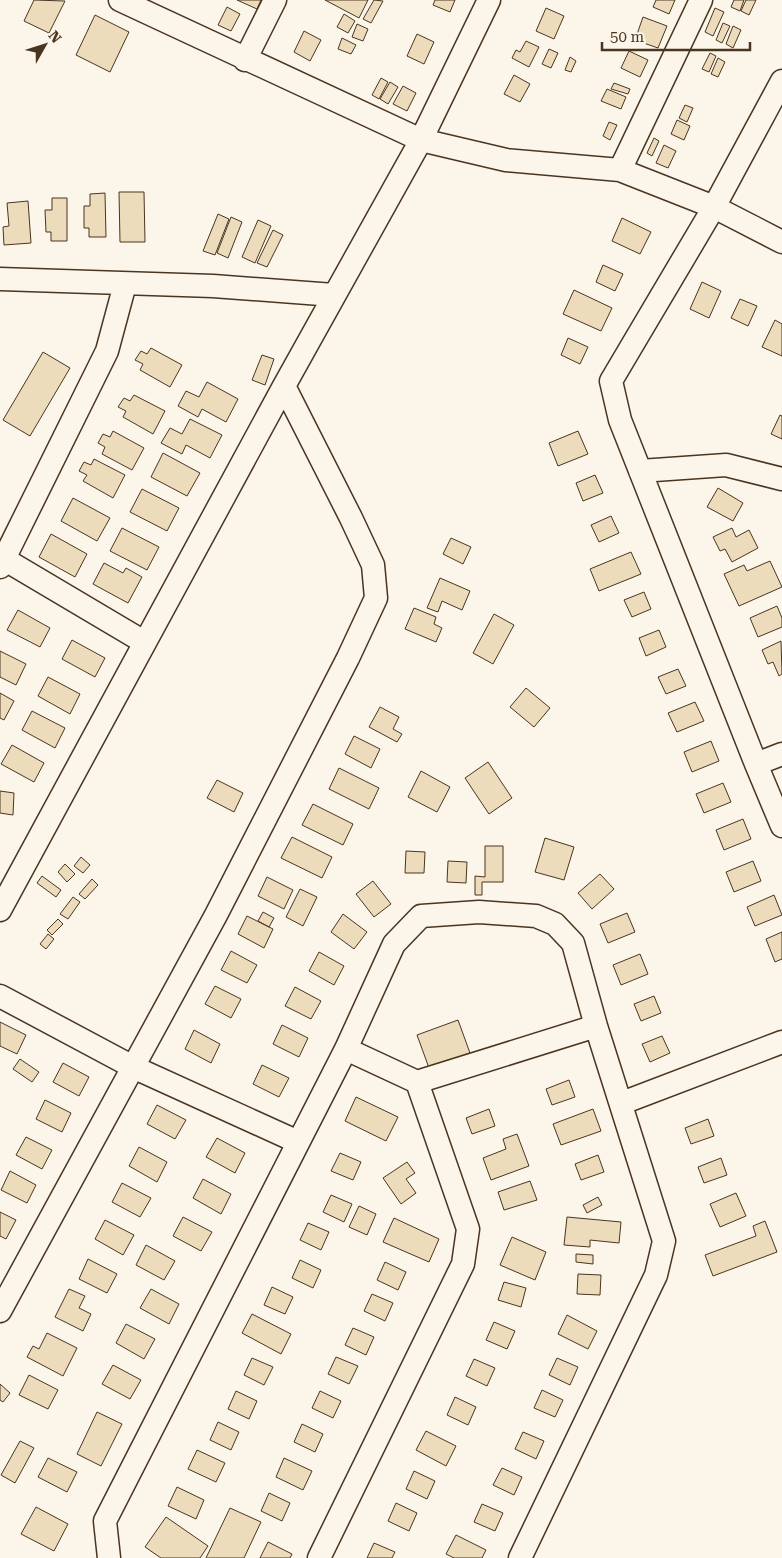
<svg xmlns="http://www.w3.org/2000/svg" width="782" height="1558" viewBox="0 0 782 1558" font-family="'Roboto Serif',serif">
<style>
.building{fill:#ecdcbc;stroke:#4a3520}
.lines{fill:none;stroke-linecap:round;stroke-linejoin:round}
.minor-casing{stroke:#4a3520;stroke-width:25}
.minor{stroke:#fbf6e9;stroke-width:22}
</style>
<rect width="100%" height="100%" fill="#fbf6e9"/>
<path class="building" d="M 34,0 L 65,1 L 49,33 L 24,21 Z
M 237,0 L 261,0 L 257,9 Z
M 325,0 L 368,0 L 359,18 Z
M 374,0 L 383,1 L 371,23 L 363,19 Z
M 435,0 L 455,0 L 450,12 L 433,5 Z
M 656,0 L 675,0 L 669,14 L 653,7 Z
M 734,0 L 744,0 L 740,11 L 731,7 Z
M 746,0 L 756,0 L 749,15 L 741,11 Z
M 227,7 L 240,14 L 231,31 L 218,25 Z
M 546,8 L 564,16 L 554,39 L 536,31 Z
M 715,8 L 724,12 L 713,36 L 705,32 Z
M 344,14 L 355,21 L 348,33 L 337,27 Z
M 95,15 L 129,32 L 110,72 L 76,55 Z
M 643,17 L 667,26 L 658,48 L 635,40 Z
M 723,23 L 730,26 L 722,43 L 716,40 Z
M 357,24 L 368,29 L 363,41 L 352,37 Z
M 733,26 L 741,30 L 733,48 L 726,44 Z
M 304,31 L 321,40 L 310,61 L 294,52 Z
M 417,34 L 434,42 L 424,64 L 407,56 Z
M 342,38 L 356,45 L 351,54 L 338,49 Z
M 526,41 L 539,47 L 529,67 L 512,58 L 516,50 L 520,52 Z
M 549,49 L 558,53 L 551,68 L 542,64 Z
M 629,51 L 648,60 L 640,77 L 621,68 Z
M 710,53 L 716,56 L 709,72 L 702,69 Z
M 570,57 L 576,61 L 571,72 L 565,70 Z
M 718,58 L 725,62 L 718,77 L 711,74 Z
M 514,75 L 530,84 L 520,102 L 504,94 Z
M 381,78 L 388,82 L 379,99 L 372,95 Z
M 390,82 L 398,87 L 388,104 L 380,99 Z
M 614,83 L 630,89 L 628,94 L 611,89 Z
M 403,86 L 416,93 L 407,111 L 393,104 Z
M 607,89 L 626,97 L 621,109 L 601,101 Z
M 685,105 L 693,108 L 687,122 L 679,118 Z
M 677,120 L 690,126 L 684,140 L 671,134 Z
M 609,122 L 617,125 L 610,140 L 603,136 Z
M 654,138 L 659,141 L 652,156 L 647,153 Z
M 664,145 L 676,151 L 668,168 L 656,163 Z
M 119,192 L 144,192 L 145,242 L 120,242 Z
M 105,193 L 106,237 L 89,237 L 89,228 L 84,228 L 84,206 L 90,206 L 90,194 Z
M 52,198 L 67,198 L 67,241 L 51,241 L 51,232 L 46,232 L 45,210 L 52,210 Z
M 28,201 L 31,243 L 4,245 L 3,227 L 9,226 L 7,203 Z
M 218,214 L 229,219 L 215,255 L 203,251 Z
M 231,217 L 242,222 L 228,258 L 217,253 Z
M 622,218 L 651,232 L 640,254 L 612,241 Z
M 258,220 L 271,226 L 255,263 L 242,257 Z
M 273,230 L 283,235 L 267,267 L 257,263 Z
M 603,265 L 623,274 L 615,291 L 596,282 Z
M 702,282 L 721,291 L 709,318 L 690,309 Z
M 574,290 L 612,308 L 601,331 L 563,314 Z
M 740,299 L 757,306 L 748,326 L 731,318 Z
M 775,320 L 782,324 L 782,356 L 762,347 Z
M 568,338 L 588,347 L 580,364 L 561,355 Z
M 151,348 L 182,365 L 170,387 L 140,370 L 143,364 L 135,360 L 141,351 L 147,354 Z
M 43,352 L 70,368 L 30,436 L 3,420 Z
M 262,355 L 274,359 L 265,385 L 252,380 Z
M 207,382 L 238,399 L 226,422 L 202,409 L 198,417 L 178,406 L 186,391 L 199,397 Z
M 134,395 L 165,411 L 153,434 L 123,417 L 126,411 L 118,407 L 124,398 L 130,401 Z
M 780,415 L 782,416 L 782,439 L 771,434 Z
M 190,419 L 222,435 L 210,458 L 186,445 L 182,454 L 161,443 L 170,428 L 182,434 Z
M 113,431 L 144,448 L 132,470 L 102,454 L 105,447 L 98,443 L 103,434 L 110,437 Z
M 578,431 L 588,454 L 558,466 L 549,443 Z
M 163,453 L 200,473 L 187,496 L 151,477 Z
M 94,459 L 125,475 L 113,498 L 83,481 L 87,475 L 79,471 L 84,462 L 91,465 Z
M 595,475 L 603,493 L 583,501 L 576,483 Z
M 718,488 L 743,503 L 733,521 L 707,507 Z
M 142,489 L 179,508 L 167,531 L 130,512 Z
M 73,498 L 110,518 L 97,541 L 61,521 Z
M 611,516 L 619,533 L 599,542 L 591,525 Z
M 122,528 L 159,547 L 147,570 L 110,551 Z
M 732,528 L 736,537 L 749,530 L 758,548 L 732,562 L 725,549 L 720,551 L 713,537 Z
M 51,534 L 87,554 L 75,577 L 39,557 Z
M 451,538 L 471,547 L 463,564 L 443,554 Z
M 631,552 L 641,574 L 599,591 L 590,569 Z
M 770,561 L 782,587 L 739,606 L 724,574 L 744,565 L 747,571 Z
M 104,563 L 123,573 L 126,568 L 142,577 L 128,603 L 93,584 Z
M 440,578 L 470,591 L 462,610 L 442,601 L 438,612 L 427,608 Z
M 644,592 L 651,609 L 632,617 L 624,600 Z
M 777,606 L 782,618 L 782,627 L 758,637 L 750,618 Z
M 414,608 L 436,617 L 434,624 L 442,628 L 436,642 L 405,629 Z
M 18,610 L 50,628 L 40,647 L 7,630 Z
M 494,614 L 514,625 L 493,664 L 473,653 Z
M 659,630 L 666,647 L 646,656 L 639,638 Z
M 72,640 L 105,658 L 95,677 L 62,659 Z
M 781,641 L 782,674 L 779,676 L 773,662 L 768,664 L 762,650 Z
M 0,651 L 26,664 L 16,685 L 0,677 Z
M 678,669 L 686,686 L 666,694 L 658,677 Z
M 48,677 L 80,694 L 70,714 L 38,696 Z
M 526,688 L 550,708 L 534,727 L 510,707 Z
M 0,693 L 14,701 L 4,720 L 0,718 Z
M 695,702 L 704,721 L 677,732 L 668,713 Z
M 380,707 L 399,717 L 393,729 L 402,734 L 397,742 L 369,727 Z
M 32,711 L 65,728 L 55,748 L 22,730 Z
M 354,736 L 380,749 L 371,768 L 345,754 Z
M 711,741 L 719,761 L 692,772 L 684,752 Z
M 12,745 L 44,763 L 34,782 L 1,764 Z
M 488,762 L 512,798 L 489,814 L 465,778 Z
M 339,768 L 379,788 L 369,809 L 329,789 Z
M 421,771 L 450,787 L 437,812 L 408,797 Z
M 217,780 L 243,793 L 234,812 L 207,798 Z
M 723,783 L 731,802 L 704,813 L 696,794 Z
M 0,791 L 14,793 L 13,815 L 0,813 Z
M 313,804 L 353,824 L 343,845 L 302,825 Z
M 743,819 L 751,839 L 724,850 L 716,830 Z
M 292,837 L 332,857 L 322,878 L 281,858 Z
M 545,838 L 574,847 L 564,880 L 535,872 Z
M 485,846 L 503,846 L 503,882 L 482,882 L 482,895 L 475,895 L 475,876 L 485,877 Z
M 406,851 L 425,852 L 424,873 L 405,873 Z
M 81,857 L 90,865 L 83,873 L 74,866 Z
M 448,861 L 467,862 L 466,883 L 447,882 Z
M 753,861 L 761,881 L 734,892 L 726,872 Z
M 65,864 L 75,874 L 67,882 L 58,872 Z
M 600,874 L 614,889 L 592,909 L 578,893 Z
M 42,876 L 61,890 L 56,897 L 37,883 Z
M 267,877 L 293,890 L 284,909 L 258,896 Z
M 92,879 L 98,885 L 85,899 L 79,894 Z
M 373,881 L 391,904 L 374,917 L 356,894 Z
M 300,889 L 317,897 L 303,926 L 286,917 Z
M 774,895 L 782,915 L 755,926 L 747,907 Z
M 73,897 L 80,902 L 68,919 L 60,914 Z
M 263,912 L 274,918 L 269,927 L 258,921 Z
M 627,913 L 635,932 L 608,943 L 600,924 Z
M 343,914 L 367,932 L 354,949 L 331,932 Z
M 247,916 L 273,929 L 264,948 L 238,934 Z
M 58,919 L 63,924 L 52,935 L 47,930 Z
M 782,932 L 782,959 L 775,962 L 766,939 Z
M 48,934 L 54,939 L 46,949 L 40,944 Z
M 231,951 L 257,965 L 247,983 L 221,970 Z
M 319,952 L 344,966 L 334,985 L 309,971 Z
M 640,954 L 648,974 L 621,985 L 613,965 Z
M 215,986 L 241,999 L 231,1018 L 205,1004 Z
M 295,987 L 321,1001 L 311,1019 L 285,1006 Z
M 654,996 L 661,1013 L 641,1021 L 634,1004 Z
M 458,1020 L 470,1053 L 429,1068 L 417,1035 Z
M 0,1022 L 26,1035 L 17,1054 L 0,1046 Z
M 282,1025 L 308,1038 L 299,1057 L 273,1044 Z
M 194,1030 L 220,1044 L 211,1063 L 185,1049 Z
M 662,1036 L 670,1053 L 650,1062 L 642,1044 Z
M 20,1059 L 39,1072 L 32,1082 L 13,1069 Z
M 63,1063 L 89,1077 L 79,1096 L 53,1082 Z
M 262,1065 L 289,1078 L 279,1097 L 253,1084 Z
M 569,1080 L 575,1097 L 552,1105 L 546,1089 Z
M 356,1097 L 398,1117 L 386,1141 L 345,1121 Z
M 45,1100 L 71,1113 L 62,1132 L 36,1119 Z
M 157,1105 L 186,1120 L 175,1139 L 147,1124 Z
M 489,1109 L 495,1126 L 472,1134 L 466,1118 Z
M 593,1109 L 601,1131 L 561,1145 L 553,1124 Z
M 708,1119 L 714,1136 L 691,1144 L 685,1128 Z
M 517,1134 L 529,1166 L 491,1180 L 483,1158 L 506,1149 L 503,1139 Z
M 26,1137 L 52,1150 L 42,1169 L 16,1155 Z
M 217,1138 L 245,1153 L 235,1173 L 206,1157 Z
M 139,1147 L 167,1162 L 157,1182 L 129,1166 Z
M 340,1153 L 361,1162 L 353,1180 L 331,1171 Z
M 598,1155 L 604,1172 L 581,1180 L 575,1164 Z
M 721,1158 L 727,1175 L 704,1183 L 698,1167 Z
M 407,1162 L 415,1173 L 406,1179 L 416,1193 L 401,1204 L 383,1178 Z
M 10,1171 L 36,1185 L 27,1203 L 1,1190 Z
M 203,1179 L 231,1194 L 221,1214 L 193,1198 Z
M 530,1181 L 537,1200 L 504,1210 L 498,1192 Z
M 122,1183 L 151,1198 L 140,1217 L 112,1202 Z
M 736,1193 L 746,1216 L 720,1227 L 710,1204 Z
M 331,1195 L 352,1204 L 344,1222 L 323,1212 Z
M 598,1197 L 602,1205 L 587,1213 L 583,1205 Z
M 359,1206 L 376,1214 L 367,1235 L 349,1227 Z
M 0,1212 L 16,1220 L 6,1239 L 0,1236 Z
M 183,1217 L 212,1232 L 201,1251 L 173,1236 Z
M 567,1217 L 621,1222 L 619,1243 L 590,1240 L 590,1247 L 564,1245 Z
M 394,1218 L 439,1239 L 429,1262 L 383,1242 Z
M 105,1220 L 134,1235 L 123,1255 L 95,1239 Z
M 765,1221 L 777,1252 L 713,1276 L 705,1255 L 756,1236 L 753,1226 Z
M 308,1223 L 329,1232 L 321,1250 L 300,1240 Z
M 512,1237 L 546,1252 L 535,1280 L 500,1265 Z
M 146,1245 L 175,1261 L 164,1280 L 136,1265 Z
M 576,1254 L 593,1255 L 593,1264 L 576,1262 Z
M 88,1259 L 117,1274 L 107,1293 L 79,1279 Z
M 300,1260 L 321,1270 L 313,1288 L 292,1278 Z
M 385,1262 L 406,1272 L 398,1290 L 377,1280 Z
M 578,1274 L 601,1275 L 600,1295 L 577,1294 Z
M 504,1282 L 526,1288 L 521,1307 L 498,1300 Z
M 272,1287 L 293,1297 L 285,1314 L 264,1305 Z
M 69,1289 L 85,1296 L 79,1308 L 91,1314 L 83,1331 L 55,1317 Z
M 151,1289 L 179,1304 L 169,1324 L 140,1308 Z
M 372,1294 L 393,1303 L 385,1321 L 364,1311 Z
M 252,1314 L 291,1334 L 281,1354 L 242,1333 Z
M 567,1315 L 597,1331 L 588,1349 L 558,1334 Z
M 494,1322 L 515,1331 L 507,1349 L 486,1340 Z
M 126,1324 L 155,1339 L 144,1359 L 116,1343 Z
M 353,1328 L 374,1337 L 366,1355 L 345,1345 Z
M 47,1333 L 77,1348 L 63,1376 L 27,1357 L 33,1346 L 39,1349 Z
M 336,1357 L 358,1366 L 349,1384 L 328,1374 Z
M 252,1358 L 273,1367 L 264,1385 L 244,1375 Z
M 557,1358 L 578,1367 L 570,1385 L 549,1375 Z
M 474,1359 L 495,1368 L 487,1386 L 466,1376 Z
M 113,1365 L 141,1380 L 130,1399 L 102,1384 Z
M 29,1375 L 58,1390 L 48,1409 L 19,1395 Z
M 0,1384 L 10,1393 L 3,1402 L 0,1400 Z
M 542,1390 L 563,1400 L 555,1417 L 534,1408 Z
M 236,1391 L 257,1401 L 249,1419 L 228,1409 Z
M 320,1391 L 341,1401 L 333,1418 L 312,1408 Z
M 455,1397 L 476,1407 L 468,1425 L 447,1415 Z
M 97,1412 L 122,1424 L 101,1466 L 77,1454 Z
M 218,1422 L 239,1432 L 231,1450 L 210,1440 Z
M 302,1424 L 323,1434 L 315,1452 L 294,1442 Z
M 426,1431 L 456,1446 L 446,1466 L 416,1450 Z
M 523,1432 L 544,1441 L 536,1459 L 515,1449 Z
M 20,1441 L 34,1448 L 15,1483 L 1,1475 Z
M 197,1450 L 225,1463 L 216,1482 L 188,1469 Z
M 48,1458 L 77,1472 L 67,1492 L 38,1477 Z
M 284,1458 L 312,1471 L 303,1490 L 276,1477 Z
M 502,1468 L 522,1477 L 514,1495 L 493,1485 Z
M 414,1471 L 435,1481 L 427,1499 L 406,1489 Z
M 177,1487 L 204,1500 L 196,1519 L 168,1506 Z
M 269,1493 L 290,1503 L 282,1521 L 261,1511 Z
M 396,1503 L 417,1513 L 409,1531 L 388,1521 Z
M 482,1504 L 503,1513 L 495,1531 L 474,1522 Z
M 36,1507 L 68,1524 L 54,1551 L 21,1534 Z
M 230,1508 L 261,1522 L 244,1558 L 206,1558 Z
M 166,1517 L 208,1546 L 200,1558 L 161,1558 L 145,1547 Z
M 456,1535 L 486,1550 L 482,1558 L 454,1558 L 446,1554 Z
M 268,1542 L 292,1554 L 290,1558 L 260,1558 Z
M 374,1543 L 395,1552 L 392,1558 L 367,1558 Z"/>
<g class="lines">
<defs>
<path id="minor" d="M 120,0 L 421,140 L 506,160 L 620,170 L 714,207 L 782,242
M 245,60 L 275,0
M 782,81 L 714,207 L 611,381 L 620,420 L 756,764 L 782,826
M 620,170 L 701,0
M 0,279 L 213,286 L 334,295
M 640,471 L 726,465 L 782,479
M 4,559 L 144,642
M 0,567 L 107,351 L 125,284
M 756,764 L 782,754
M 0,910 L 284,386 L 421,140 L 489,0
M 0,996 L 133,1067 L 298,1142
M 346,1049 L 394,944 L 421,916 L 479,912 L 536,916 L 555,924 L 573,943 L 596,1026 L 664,1241 L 656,1275 L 520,1558
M 622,1103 L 782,1042
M 0,1311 L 216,915 L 348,658 L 376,598 L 373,565 L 351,518 L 284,386
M 109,1558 L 105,1521 L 346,1049 L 417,1082 L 596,1026
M 319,1558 L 463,1264 L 468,1229 L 417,1082"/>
</defs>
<use href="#minor" class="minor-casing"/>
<use href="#minor" class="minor"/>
</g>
<g transform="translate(45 45) rotate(51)" stroke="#fbf6e9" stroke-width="4" paint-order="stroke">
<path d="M0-4L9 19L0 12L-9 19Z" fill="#4a3520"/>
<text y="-8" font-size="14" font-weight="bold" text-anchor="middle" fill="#4a3520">N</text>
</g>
<path d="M602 42v8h148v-8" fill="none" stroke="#4a3520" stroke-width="2.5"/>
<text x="610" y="42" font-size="15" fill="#4a3520" stroke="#fbf6e9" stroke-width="4" paint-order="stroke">50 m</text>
</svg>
